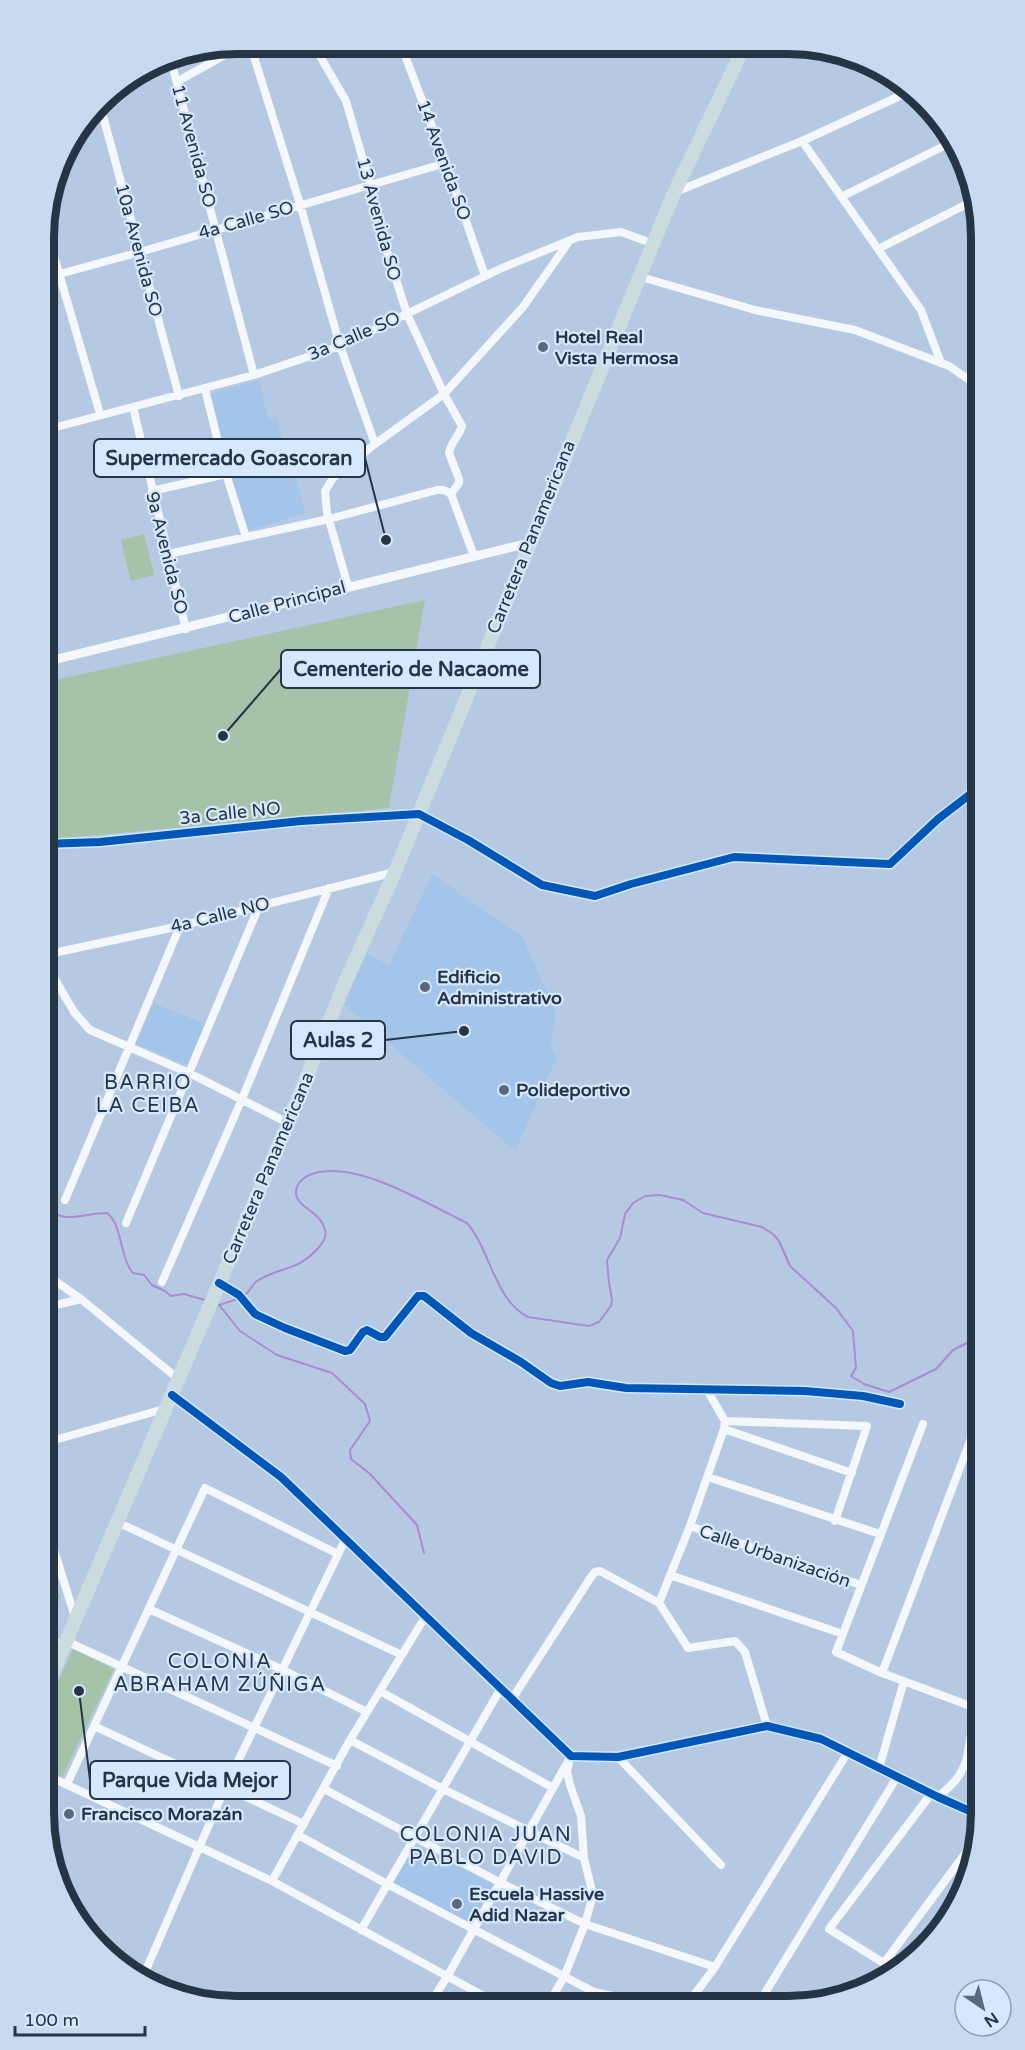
<svg xmlns="http://www.w3.org/2000/svg" width="1025" height="2050" viewBox="0 0 1025 2050" font-family="'Varela Round',sans-serif">
<style>
.built{fill:#a3c5ea}
.green{fill:#a5c3a8}
.lines{fill:none;stroke-linecap:round;stroke-linejoin:round}
.stream{stroke:#ad88d5;stroke-width:2}
.minor{stroke:#f4f7fb;stroke-width:8}
.tertiary{stroke:#f4f7fb;stroke-width:9}
.trunk{stroke:#cadcde;stroke-width:14}
.cycleway-casing{stroke:#d5e8fe;stroke-width:11}
.cycleway{stroke:#0057b8;stroke-width:8}
.poi-dot{fill:#58697d;stroke:#d5e8fe;stroke-width:2}
.labels{text-anchor:middle;stroke-width:4.5;stroke-linejoin:round;paint-order:stroke}
.street-label{font-size:18px;fill:#263546;stroke:#d5e8fe}
.poi-label{font-size:18px;font-weight:bold;fill:#263546;stroke:#d5e8fe;text-anchor:start}
.neighbourhood-label{font-size:20px;letter-spacing:1.5px;fill:#263546;stroke:#d5e8fe}
.rim{fill:none;stroke:#263546;stroke-width:8}
.leader{fill:none;stroke:#263546;stroke-width:2}
.callout-dot{fill:#263546;stroke:#d5e8fe;stroke-width:2}
.callout{fill:#d5e8fe;stroke:#263546;stroke-width:2}
.callout-label{font-size:20px;text-anchor:middle;font-weight:bold;fill:#263546}
</style>
<rect width="100%" height="100%" fill="#b5cae2"/>
<path class="built" d="M 259,380 L 268,420 L 276,417 L 306,513 L 247,531 L 208,395 Z
M 432,874 L 522,936 L 543,983 L 555,1002 L 555,1020 L 550,1044 L 557,1057 L 515,1151 L 344,1005 L 367,954 L 389,965 Z
M 154,1003 L 205,1024 L 187,1065 L 136,1044 Z
M 416,1845 L 493,1884 L 471,1924 L 393,1883 Z"/>
<path class="green" d="M 144,534 L 154,575 L 131,581 L 121,540 Z
M 425,600 L 389,808 L 54,839 L 45,790 L 45,682 Z
M 44,1541 L 60,1598 L 44,1631 Z
M 73,1649 L 114,1669 L 62,1777 L 44,1769 L 44,1713 Z"/>
<g class="lines">
<path class="stream" d="M 44,1206 C 66,1226 81,1213 107,1213 C 122,1224 120,1258 133,1273 L 144,1275 L 152,1285 L 165,1291 L 171,1296 L 184,1294 L 205,1300
M 219,1305 C 228,1302 238,1300 245,1295 C 250,1291 252,1285 257,1281 C 282,1265 297,1273 320,1246 C 324,1241 327,1236 325,1230 C 321,1211 295,1207 296,1192 C 296,1184 303,1178 309,1175 C 353,1157 427,1204 467,1223 C 491,1251 494,1299 528,1317 L 589,1326 L 599,1322 L 611,1306 L 612,1299 L 609,1283 L 607,1260 L 620,1238 L 625,1214 L 633,1203 L 645,1196 L 660,1195 L 683,1200 L 703,1213 L 762,1227 L 773,1234 L 779,1241 L 790,1266 L 836,1308 L 853,1331 L 856,1368 L 851,1376 L 864,1384 L 889,1392 L 936,1369 L 953,1350 L 967,1343 L 981,1326
M 220,1306 L 240,1331 L 277,1355 L 332,1373 L 365,1404 L 370,1421 L 350,1450 L 351,1459 L 370,1474 L 417,1525 L 424,1553"/>
<path class="minor" d="M 250,44 L 300,204 L 340,346 L 375,444
M 313,44 L 346,101 L 370,184 L 386,248 L 407,314 L 444,394 L 462,426 C 459,436 451,442 449,453 L 459,479 L 459,483 L 451,494 L 474,556
M 401,45 L 446,163 L 485,276
M 170,57 L 254,375
M 178,81 L 245,44
M 100,105 L 179,396
M 802,141 L 921,310 L 941,363
M 675,192 L 802,141 L 913,90
M 841,197 L 950,143
M 45,225 L 100,414
M 878,249 L 975,200
M 641,277 L 755,310 L 855,330 L 949,366 L 981,388
M 45,278 L 140,252 L 446,163
M 205,389 L 226,474
M 133,407 L 186,629
M 45,430 L 254,375 L 340,346 L 502,268 L 578,237 L 621,232 L 654,244
M 152,491 L 226,474 L 246,537
M 168,554 L 329,519 L 437,490 L 444,490 L 451,494
M 45,557 L 54,555
M 348,586 L 327,513 L 325,491 L 333,478 L 375,444 L 444,394 L 523,307 L 568,243
M 44,844 L 100,842 L 301,821 L 419,814 L 468,840 L 542,885 L 595,896 L 631,884 L 734,857 L 890,864 L 938,819 L 981,786
M 44,955 L 180,926 L 395,872
M 44,960 L 74,1012 L 90,1030 L 189,1073 L 288,1123
M 65,1200 L 180,926
M 126,1223 L 259,906
M 44,1273 L 81,1299 L 177,1378
M 162,1282 L 242,1099 L 329,888
M 219,1283 L 239,1295 L 255,1314 L 285,1328 L 345,1351 L 350,1350 L 363,1332 L 367,1330 L 380,1337 L 385,1337 L 418,1296 L 424,1296 L 471,1333 L 521,1362 L 551,1383 L 560,1386 L 588,1382 L 626,1388 L 805,1391 L 863,1396 L 900,1404
M 44,1308 L 81,1299
M 172,1395 L 281,1477 L 571,1756 L 618,1757 L 767,1726 L 821,1739 L 938,1797 L 981,1816
M 725,1421 L 867,1426 L 835,1521
M 923,1424 L 836,1652 L 882,1673 L 981,1710
M 724,1429 L 852,1473
M 44,1443 L 164,1409
M 708,1477 L 880,1534
M 44,1518 L 75,1617
M 117,1522 L 402,1655
M 690,1526 L 861,1585
M 670,1575 L 843,1634
M 659,1603 L 690,1526 L 724,1429 L 725,1421 L 707,1390
M 149,1609 L 281,1669 L 367,1712
M 44,1649 L 66,1641 L 337,1766
M 882,1673 L 972,1436
M 380,1691 L 553,1788
M 512,1699 L 591,1577 L 595,1572 L 600,1571 L 659,1603 L 688,1648 L 735,1641 L 745,1652 L 767,1726
M 94,1726 L 304,1824
M 350,1740 L 443,1789 L 584,1858
M 618,1757 L 721,1865
M 967,1758 L 981,1763
M 879,1768 L 904,1681
M 44,1774 L 272,1881 L 502,2006
M 67,1784 L 205,1488 L 338,1554
M 324,1789 L 499,1882 L 585,1924 L 715,1967
M 938,1797 C 953,1784 961,1777 967,1758 L 981,1675
M 298,1835 L 387,1884 L 594,1992 L 596,2006
M 272,1881 L 350,1740 L 425,1617
M 361,1930 L 501,1688
M 884,1963 L 979,1835
M 898,1972 L 829,1929 L 931,1794
M 142,1979 L 225,1788 L 346,1538
M 594,1992 L 631,2000
M 429,2005 L 447,1977 L 571,1756
M 547,2006 L 564,1977 L 585,1924 L 593,1895 L 584,1858 L 581,1816 L 570,1785 L 567,1771 L 569,1763
M 686,2006 L 715,1967 L 848,1752
M 757,2006 L 897,1777"/>
<path class="tertiary" d="M 45,662 L 529,543"/>
<path class="trunk" d="M 44,1693 L 288,1123 L 346,980 L 395,872 L 674,193 L 744,47"/>
<defs>
<path id="cycleway" d="M 44,844 L 100,842 L 301,821 L 419,814 L 468,840 L 542,885 L 595,896 L 631,884 L 734,857 L 890,864 L 938,819 L 981,786
M 219,1283 L 239,1295 L 255,1314 L 285,1328 L 345,1351 L 350,1350 L 363,1332 L 367,1330 L 380,1337 L 385,1337 L 418,1296 L 424,1296 L 471,1333 L 521,1362 L 551,1383 L 560,1386 L 588,1382 L 626,1388 L 805,1391 L 863,1396 L 900,1404
M 172,1395 L 281,1477 L 571,1756 L 618,1757 L 767,1726 L 821,1739 L 938,1797 L 981,1816"/>
</defs>
<use href="#cycleway" class="cycleway-casing"/>
<use href="#cycleway" class="cycleway"/>
</g>
<g class="poi-dot">
<circle cx="543" cy="347" r="6"/>
<circle cx="425" cy="987" r="6"/>
<circle cx="504" cy="1090" r="6"/>
<circle cx="69" cy="1814" r="6"/>
<circle cx="457" cy="1904" r="6"/>
</g>
<g class="labels">
<g class="street-label">
<text transform="translate(194 146) rotate(75)" y="6">11 Avenida SO</text>
<text transform="translate(444 160) rotate(70)" y="6">14 Avenida SO</text>
<text transform="translate(379 219) rotate(75)" y="6">13 Avenida SO</text>
<text transform="translate(246 220) rotate(-16)" y="6">4a Calle SO</text>
<text transform="translate(139 250) rotate(75)" y="6">10a Avenida SO</text>
<text transform="translate(354 336) rotate(-23)" y="6">3a Calle SO</text>
<text transform="translate(531 537) rotate(-68)" y="6">Carretera Panamericana</text>
<text transform="translate(167 553) rotate(76)" y="6">9a Avenida SO</text>
<text transform="translate(287 602) rotate(-15)" y="6">Calle Principal</text>
<text transform="translate(230 813) rotate(-6)" y="6">3a Calle NO</text>
<text transform="translate(220 915) rotate(-14)" y="6">4a Calle NO</text>
<text transform="translate(268 1168) rotate(-67)" y="6">Carretera Panamericana</text>
<text transform="translate(775 1556) rotate(19)" y="6">Calle Urbanización</text>
</g>
<g class="poi-label">
<text x="555" y="343">Hotel Real<tspan x="555" dy="21">Vista Hermosa</tspan></text>
<text x="437" y="983">Edificio<tspan x="437" dy="21">Administrativo</tspan></text>
<text x="516" y="1096">Polideportivo</text>
<text x="81" y="1820">Francisco Morazán</text>
<text x="469" y="1900">Escuela Hassive<tspan x="469" dy="21">Adid Nazar</tspan></text>
</g>
<g class="neighbourhood-label">
<text x="148" y="1089">BARRIO<tspan x="148" dy="23">LA CEIBA</tspan></text>
<text x="220" y="1668">COLONIA<tspan x="220" dy="23">ABRAHAM ZÚÑIGA</tspan></text>
<text x="486" y="1841">COLONIA JUAN<tspan x="486" dy="23">PABLO DAVID</tspan></text>
</g>
</g>
<path d="M0 0H1025V2050H0ZM237 54H788A183 183 0 0 1 971 237V1813A183 183 0 0 1 788 1996H237A183 183 0 0 1 54 1813V237A183 183 0 0 1 237 54Z" fill="#c7daef" fill-rule="evenodd"/>
<path class="rim" d="M237 54H788A183 183 0 0 1 971 237V1813A183 183 0 0 1 788 1996H237A183 183 0 0 1 54 1813V237A183 183 0 0 1 237 54Z"/>
<path class="leader" d="M386 540L365 458M223 736L281 669M464 1031L385 1040M79 1691L90 1780"/>
<g class="callout-dot">
<circle cx="386" cy="540" r="6"/>
<circle cx="223" cy="736" r="6"/>
<circle cx="464" cy="1031" r="6"/>
<circle cx="79" cy="1691" r="6"/>
</g>
<g class="callout">
<rect x="94" y="439" width="271" height="38" rx="6"/>
<rect x="281" y="650" width="259" height="38" rx="6"/>
<rect x="291" y="1021" width="94" height="38" rx="6"/>
<rect x="90" y="1761" width="200" height="38" rx="6"/>
</g>
<g class="callout-label">
<text x="229" y="465">Supermercado Goascoran</text>
<text x="411" y="676">Cementerio de Nacaome</text>
<text x="338" y="1047">Aulas 2</text>
<text x="190" y="1787">Parque Vida Mejor</text>
</g>
<g transform="translate(983 2008) rotate(145)"><circle r="28" fill="#d5e8fe" stroke="#8fa0b4" stroke-width="1.5"/>
<path d="M0-4.5L10 22L0 15L-10 22Z" fill="#58697d"/>
<text y="-9" font-size="16" font-weight="bold" text-anchor="middle" fill="#263546">N</text>
</g>
<path d="M15 2026v9h130v-9" fill="none" stroke="#263546" stroke-width="3"/>
<text x="24" y="2026" font-size="18" fill="#263546" stroke="#d5e8fe" stroke-width="4.5" paint-order="stroke">100 m</text>
</svg>
